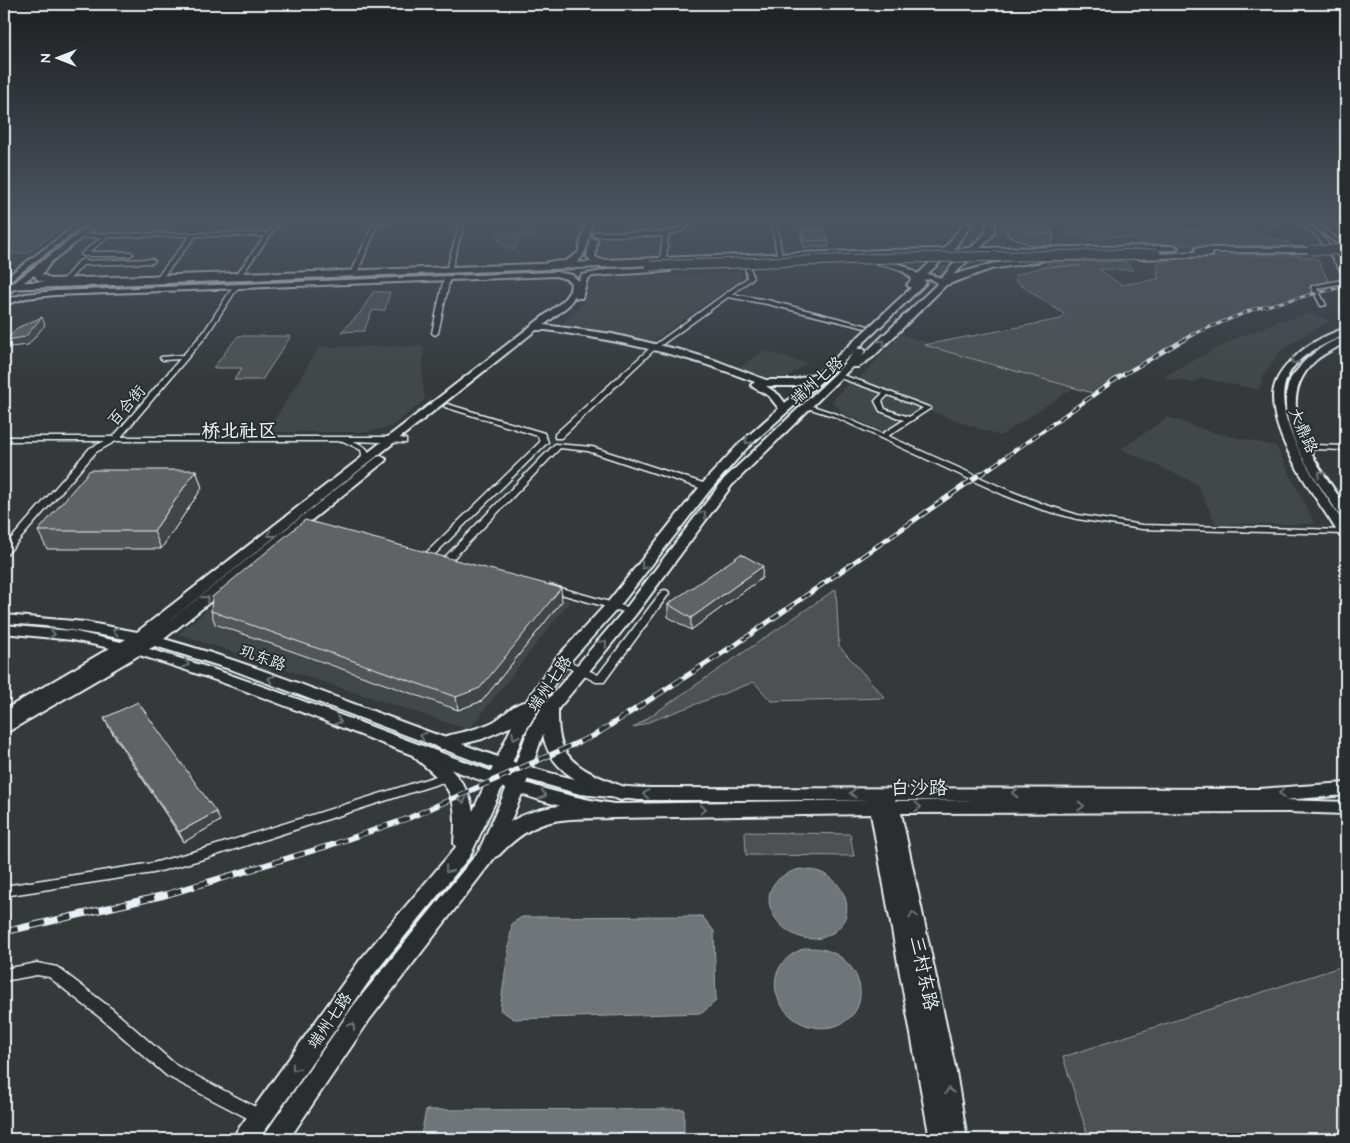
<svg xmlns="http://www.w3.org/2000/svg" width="1350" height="1143" viewBox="0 0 1350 1143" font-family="'Architects Daughter','LXGW WenKai TC',sans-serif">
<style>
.built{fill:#424647}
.green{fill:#4d5152;stroke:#9aa1a5}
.water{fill:#707579;stroke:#a0a7ac}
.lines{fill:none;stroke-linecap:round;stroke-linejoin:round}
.primary-tunnel{stroke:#505556;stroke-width:9;stroke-dasharray:9 4.5;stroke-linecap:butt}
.street-casing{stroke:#e8f1f8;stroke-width:3}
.secondary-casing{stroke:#e8f1f8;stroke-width:4}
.primary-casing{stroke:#e8f1f8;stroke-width:4}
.street{fill:#2a2d2e;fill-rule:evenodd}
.secondary{fill:#2a2d2e;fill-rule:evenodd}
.primary{fill:#2a2d2e;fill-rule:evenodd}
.rail-far4-casing{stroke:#e8f1f8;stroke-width:3}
.rail-far3-casing{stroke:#e8f1f8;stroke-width:4}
.rail-far2-casing{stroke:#e8f1f8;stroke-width:5}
.rail-far1-casing{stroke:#e8f1f8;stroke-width:5.5}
.rail-casing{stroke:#e8f1f8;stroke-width:7}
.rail-far4{stroke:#2a2d2e;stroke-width:2;stroke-dasharray:5.5;stroke-linecap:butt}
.rail-far3{stroke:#2a2d2e;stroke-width:2.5;stroke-dasharray:8;stroke-linecap:butt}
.rail-far2{stroke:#2a2d2e;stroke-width:3;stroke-dasharray:9;stroke-linecap:butt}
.rail-far1{stroke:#2a2d2e;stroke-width:4;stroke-dasharray:11;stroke-linecap:butt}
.rail{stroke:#2a2d2e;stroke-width:5;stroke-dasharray:14;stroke-linecap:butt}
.primary-bridge-casing{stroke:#e8f1f8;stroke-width:11;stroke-linecap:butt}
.primary-bridge{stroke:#2a2d2e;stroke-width:9}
.wall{fill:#525557;stroke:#e8f1f8}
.shaded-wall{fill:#424547;stroke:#e8f1f8}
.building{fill:#5f6365;stroke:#e8f1f8}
.oneway{stroke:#6c7275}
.labels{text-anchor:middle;stroke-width:4;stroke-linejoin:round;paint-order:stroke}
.street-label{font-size:16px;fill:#e8f1f8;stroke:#2a2d2e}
.quarter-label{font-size:19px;font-weight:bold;fill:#e8f1f8;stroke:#2a2d2e}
.near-street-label{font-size:19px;fill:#e8f1f8;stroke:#2a2d2e}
</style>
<rect width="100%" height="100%" fill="#35393a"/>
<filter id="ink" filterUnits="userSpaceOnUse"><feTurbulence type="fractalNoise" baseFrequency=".02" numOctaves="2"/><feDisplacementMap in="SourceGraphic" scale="10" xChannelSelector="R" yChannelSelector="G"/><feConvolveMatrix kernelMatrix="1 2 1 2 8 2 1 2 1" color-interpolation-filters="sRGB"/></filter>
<g filter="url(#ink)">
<path class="built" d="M 120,223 L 175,223 L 163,233 L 107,233 Z
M 594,235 L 661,235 L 658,259 L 602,260 L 589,255 Z
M 1062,235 L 1093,239 L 1101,236 L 1130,237 L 1140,244 L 1058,244 L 1055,240 Z
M 741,272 L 741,279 L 650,343 L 561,326 L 568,317 L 583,302 L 590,283 L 603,278 Z
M 1312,314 L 1330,321 L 1291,343 L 1279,353 L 1265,373 L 1259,390 L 1201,378 L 1194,383 L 1165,378 L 1170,373 L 1235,339 L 1276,322 Z
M 901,334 L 1072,389 L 1000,436 L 923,409 L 909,417 L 885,409 L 881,401 L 890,392 L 858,380 Z
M 424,346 L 422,376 L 425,400 L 391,427 L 367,432 L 267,432 L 319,347 Z
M 764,351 L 806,363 L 788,377 L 770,378 L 739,368 Z
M 851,381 L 882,393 L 876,400 L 882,410 L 907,419 L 886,433 L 841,412 L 832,401 Z
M 1168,417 L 1211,432 L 1276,446 L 1315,524 L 1216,524 L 1197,484 L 1121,449 Z
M 307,528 L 570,601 L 469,730 L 178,634 Z"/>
<path class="green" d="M 4,223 L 68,223 L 27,253 L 4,253 Z
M 1077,223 L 1147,223 L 1145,227 L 1168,224 L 1179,230 L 1212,229 L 1253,233 L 1290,243 L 1293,246 L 1140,244 L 1130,237 L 1101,236 L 1093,239 L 1070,235 L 1069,233 L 1081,230 L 1082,224 Z
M 497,234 L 535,234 L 533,238 L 519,238 L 514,250 C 505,247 499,244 497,234 Z
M 1243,255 L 1296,255 L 1317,259 L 1330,284 L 1301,297 L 1254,309 L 1187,337 L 1119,377 L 1096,394 L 924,345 L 1061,319 L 1064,314 L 1016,282 L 1015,275 L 1042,267 L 1080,266 L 1050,266 L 1046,262 L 1125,261 L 1134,270 L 1099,269 L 1121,285 L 1158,279 L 1157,263 L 1168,260 Z
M 373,292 L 390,292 L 385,310 L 372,311 L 364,331 L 341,332 L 360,313 Z
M 238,336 L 291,336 L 262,380 L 234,380 L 242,368 L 213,368 Z
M 836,589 L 839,646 L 885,698 L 771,701 L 754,682 L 633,728 Z
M 745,832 L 850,834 L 854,856 L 746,855 Z
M 1346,965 L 1346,1139 L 1089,1139 L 1063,1057 Z"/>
<path class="water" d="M 800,869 C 809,870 818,870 826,875 C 847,886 856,916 834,932 C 791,962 732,886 800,869 Z
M 702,916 L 714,931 L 716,1001 L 702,1013 L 514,1019 L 500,1010 L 512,923 L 522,917 Z
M 805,948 C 814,948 823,948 831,952 C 852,960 867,986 857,1008 C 852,1018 842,1025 831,1027 C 782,1036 748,969 805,948 Z
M 684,1109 L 684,1139 L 420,1139 L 426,1110 Z"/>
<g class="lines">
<path class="primary-tunnel" d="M 930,283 L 975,243 L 982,231"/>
<defs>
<path id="street" d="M 275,223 L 279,223 L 241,276 L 239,277 L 236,275 L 265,236 L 196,236 L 162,278 L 158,278 L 158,276 L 190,236 L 106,237 L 106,239 L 89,252 L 130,252 L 133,254 L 130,256 L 84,256 L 81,254 L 82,253 L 102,237 L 80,238 L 77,236 L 80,234 L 267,233 Z
M 369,223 L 392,223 L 390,224 L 378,224 L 358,271 L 353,272 L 352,271 L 373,224 Z
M 460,223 L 464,223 L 452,267 L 447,268 Z
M 687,223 L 692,223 L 684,230 L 668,235 L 666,260 L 663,262 L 660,260 L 663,236 L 595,236 L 592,234 L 595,232 L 666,232 L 680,228 Z
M 772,223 L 776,223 L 782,256 L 777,255 Z
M 1299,223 C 1319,223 1336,256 1346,271 L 1346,277 L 1344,276 L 1318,237 Z
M 83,259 L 85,261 L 152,259 L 155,261 L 152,263 L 83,265 L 67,282 L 63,282 L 63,280 L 78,262 Z
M 745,265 L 750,266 L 753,278 L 732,294 L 767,300 L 868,326 L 865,328 L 767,304 L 728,297 L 653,351 L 561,438 L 555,438 L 555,434 L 649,349 L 747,278 Z
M 447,276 L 450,278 L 438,333 L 435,335 L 432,333 L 444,278 Z
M 1346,279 L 1346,283 L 1317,288 L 1326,305 L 1321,306 L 1311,287 L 1312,286 Z
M 234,285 L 239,286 L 207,335 L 121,437 L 393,437 L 406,439 L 406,443 L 353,441 C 364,446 371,448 369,461 L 365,463 L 361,461 L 362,454 L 361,450 L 343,441 L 116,441 L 96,452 L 7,554 L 4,554 L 4,547 L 90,448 L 105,441 L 4,441 L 4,437 L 113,437 L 180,359 L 163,360 L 160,358 L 161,357 L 183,355 L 203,333 Z
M 839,374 L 866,383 L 931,408 L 888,436 L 1010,491 L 1046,505 L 1078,515 L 1142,525 L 1346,530 L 1346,534 L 1142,529 L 1077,519 L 1040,509 L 1004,495 L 833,416 L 804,407 L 803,406 L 806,404 L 837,414 L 882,434 L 904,420 L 880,411 L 875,401 L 883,393 L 837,377 L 837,375 ZM 888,395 L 923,408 L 909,417 L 885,409 L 882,401 Z
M 447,404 L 544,433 L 548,442 L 431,558 L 425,558 L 424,556 L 425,554 L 540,442 L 538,436 L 445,407 L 444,406 Z
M 555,444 L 592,447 L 709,485 L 710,487 L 709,489 L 703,489 L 588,451 L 560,448 L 449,563 L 443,563 L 442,561 L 443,559 Z
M 1311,445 L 1346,446 L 1346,450 L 1314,449 L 1310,447 Z
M 550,585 L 634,609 L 636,611 L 631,614 L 547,590 L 546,588 L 547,586 Z
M 665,590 L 668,591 L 669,593 L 668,595 L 604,682 L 596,682 L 559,663 L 557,661 L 559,659 L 565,659 L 598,675 L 662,591 Z
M 449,772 L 453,773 L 455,776 L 453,779 L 207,858 L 153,873 L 4,896 L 4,886 L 153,863 L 207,848 Z
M 37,963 L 57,967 L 112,1009 L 177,1066 L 265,1112 L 267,1117 L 265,1122 L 260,1124 L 255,1122 L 167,1076 L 102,1019 L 49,977 L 37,975 L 4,981 L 4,969 Z"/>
<path id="secondary" d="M 79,223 L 86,223 L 4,285 L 4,279 Z
M 93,223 L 100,223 L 51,262 L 42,274 L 51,279 L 272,272 L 276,274 L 272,276 L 50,283 L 38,280 L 34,275 L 4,296 L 4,290 Z
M 586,223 L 592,223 C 586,252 585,272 547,266 L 547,262 L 566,261 L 578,253 Z
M 1309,223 L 1316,223 L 1346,245 L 1346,250 Z
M 590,238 L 597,240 L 595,257 L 602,260 L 885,250 L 889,252 L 885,254 L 602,264 L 592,263 L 587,257 Z
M 667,267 L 671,269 L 670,271 L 593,276 L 587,279 L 582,298 L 576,298 L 575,295 L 569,305 L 544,325 L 612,334 L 684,351 L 717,361 L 766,380 L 794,380 L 821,372 L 824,373 L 824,377 L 795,386 L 766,386 L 779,395 L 789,408 L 784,411 L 780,410 L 769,396 L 753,387 L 751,385 L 755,382 C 684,354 621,341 546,330 L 536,330 L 150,636 L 377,457 L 381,456 L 386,459 L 385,461 L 164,639 C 254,664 341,700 429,732 C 503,759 573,787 652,788 L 1258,789 L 1346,783 L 1346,795 L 1284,800 L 1346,802 L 1346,814 L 1288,812 L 901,813 L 956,1072 L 967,1139 L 930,1139 L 871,814 L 614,818 C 554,808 501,787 444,767 C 342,729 243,686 139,655 L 4,734 L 4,710 L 110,648 L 72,640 L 4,633 L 4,625 L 72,631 L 121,642 L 126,639 L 45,626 L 4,623 L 4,615 L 85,622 L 137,632 L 563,301 L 570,291 L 571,283 L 566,279 L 556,276 L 55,295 L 26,298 L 4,305 L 4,300 L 25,294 L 55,291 L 556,272 L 572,275 L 579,281 L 582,275 L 611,269 ZM 155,646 L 233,670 L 515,776 L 580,794 L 639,800 L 872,800 L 614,804 C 553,795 497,774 439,752 C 343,717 248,678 149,649 ZM 895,800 L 976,800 L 896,801 Z
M 1346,328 L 1346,334 C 1326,344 1302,352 1290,372 C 1263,415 1324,491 1346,527 L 1346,540 L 1340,536 C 1317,497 1273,444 1273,397 C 1273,381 1283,368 1294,358 C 1307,344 1328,334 1346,328 Z
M 1339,339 L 1342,340 L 1342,344 C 1333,350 1320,355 1313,363 C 1269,407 1320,467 1346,507 L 1346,519 L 1340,516 C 1317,479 1272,426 1290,380 C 1292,375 1298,370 1301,365 C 1310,355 1326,343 1339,339 Z"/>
<path id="primary" d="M 964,223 L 972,223 L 954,249 L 971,248 L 986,233 L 987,223 L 995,223 L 994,233 L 981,248 L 1174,246 L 1178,248 L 1174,250 L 976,253 L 953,275 L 991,264 L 1042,257 L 1046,259 L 1042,261 L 991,269 L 946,285 L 873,357 L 858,367 L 852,367 L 732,485 L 636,614 L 558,709 C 558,722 558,736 563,747 C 573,770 607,780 627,788 L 630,793 L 627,798 L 621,800 L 615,798 C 583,785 549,771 543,734 L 525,787 L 510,822 C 541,803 579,804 614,804 L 620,806 L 623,811 L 620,816 L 614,818 C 561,819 537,815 499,855 L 495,857 L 370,1019 L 289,1139 L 263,1139 L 267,1131 L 354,1005 L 479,851 L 507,787 L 528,730 L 544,704 L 626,608 L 724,479 L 835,374 L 854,352 L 746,449 L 710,490 L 618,608 L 567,665 L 545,698 L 523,735 L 505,781 L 470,856 L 374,974 L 259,1139 L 233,1139 L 237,1131 L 360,960 L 456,847 L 454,843 C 458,793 451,788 414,757 L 412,752 L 414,747 L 420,746 L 426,747 C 448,766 468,781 473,811 L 512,726 L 482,739 L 442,749 L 436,747 L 434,743 L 436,739 C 455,733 475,731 493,722 C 504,716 515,702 526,702 L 557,657 L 608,602 L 702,484 L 738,445 L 842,352 L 911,288 L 907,285 L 912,279 C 903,268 891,267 877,264 L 877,260 L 903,265 L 918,274 L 939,254 L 882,254 L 882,250 L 944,249 ZM 966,253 L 953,264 L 942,278 L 927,274 L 949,254 ZM 931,279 L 938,283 L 862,356 L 865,351 L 864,349 L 857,349 L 925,284 L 926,282 L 923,280 Z
M 1196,248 L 1311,248 L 1315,250 L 1311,252 L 1212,252 L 1212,256 L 1209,256 L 1140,259 L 1136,257 L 1140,255 L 1197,252 L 1195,250 Z
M 653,260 L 656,261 L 656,265 L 4,289 L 4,283 Z"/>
</defs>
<use href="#street" class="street-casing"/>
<use href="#secondary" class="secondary-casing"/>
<use href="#primary" class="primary-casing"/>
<use href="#street" class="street"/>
<use href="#secondary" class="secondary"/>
<use href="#primary" class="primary"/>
<defs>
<path id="rail-far4" d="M 1191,335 L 1254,309 L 1346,286"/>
<path id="rail-far3" d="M 980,475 L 1119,377 L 1194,334"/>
<path id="rail-far2" d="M 728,650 L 982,473"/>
<path id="rail-far1" d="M 252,869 L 328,846 L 409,818 L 595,735 L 730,648"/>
<path id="rail" d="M 4,932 L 165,895 L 256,868"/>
</defs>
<use href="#rail-far4" class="rail-far4-casing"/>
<use href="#rail-far3" class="rail-far3-casing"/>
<use href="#rail-far2" class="rail-far2-casing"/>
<use href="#rail-far1" class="rail-far1-casing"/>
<use href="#rail" class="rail-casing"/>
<use href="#rail-far4" class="rail-far4"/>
<use href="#rail-far3" class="rail-far3"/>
<use href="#rail-far2" class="rail-far2"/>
<use href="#rail-far1" class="rail-far1"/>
<use href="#rail" class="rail"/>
<defs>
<path id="primary-bridge" d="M 1311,250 L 1346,250
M 650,266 L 895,258 L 1156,254"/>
</defs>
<use href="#primary-bridge" class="primary-bridge-casing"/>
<use href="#primary-bridge" class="primary-bridge"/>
</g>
<path class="wall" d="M 1001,223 L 1028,223 L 1054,233 L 1051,245 L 1033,246 L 1007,235 L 1006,226 L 1001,226 Z
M 1267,223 L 1284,223 L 1275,225 Z
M 801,229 L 829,240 L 828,247 L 804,247 L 801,235 Z
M 196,470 L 202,488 L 161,549 L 47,549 L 38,531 Z
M 762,578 L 691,630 L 668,617 L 668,604 Z
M 562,601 L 482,701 L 458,710 L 215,624 L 211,611 Z
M 104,718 L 220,821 L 184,842 L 109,728 Z"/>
<path class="shaded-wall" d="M 1276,223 L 1284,223 L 1275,225 Z
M 42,317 L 45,325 L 28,345 L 10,347 L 7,340 Z
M 196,470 L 202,488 L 161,549 L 154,531 Z
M 763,566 L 762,578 L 691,630 L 691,618 Z
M 561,588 L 562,601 L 482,701 L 458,710 L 456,697 Z
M 216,812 L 220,821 L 184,842 L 179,832 Z"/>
<path class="building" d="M 1009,223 L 1046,223 L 1054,233 L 1035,234 Z
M 801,229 L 824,229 L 829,240 L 805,241 Z
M 42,317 L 25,337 L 7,340 L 17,328 Z
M 90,470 L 196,470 L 154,531 L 38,531 Z
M 305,520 L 561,588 L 480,688 L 456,697 L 211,611 L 212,597 Z
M 741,554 L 763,566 L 691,618 L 668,604 Z
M 138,702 L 216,812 L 179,832 L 104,718 Z"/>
<defs><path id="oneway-chevron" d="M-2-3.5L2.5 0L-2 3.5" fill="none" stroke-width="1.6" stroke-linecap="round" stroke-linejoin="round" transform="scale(1.25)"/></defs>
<g class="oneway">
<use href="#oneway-chevron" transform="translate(882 343) rotate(-44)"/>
<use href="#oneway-chevron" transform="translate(1294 361) rotate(134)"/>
<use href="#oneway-chevron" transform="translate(748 441) rotate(137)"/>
<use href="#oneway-chevron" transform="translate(1321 474) rotate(-122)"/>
<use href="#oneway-chevron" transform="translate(703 514) rotate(-53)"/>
<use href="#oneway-chevron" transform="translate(271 534) rotate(142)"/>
<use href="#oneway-chevron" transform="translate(644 566) rotate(128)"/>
<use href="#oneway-chevron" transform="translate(206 599) rotate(-39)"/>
<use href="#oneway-chevron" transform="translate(116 631) rotate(-170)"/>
<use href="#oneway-chevron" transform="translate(52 634) rotate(7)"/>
<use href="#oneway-chevron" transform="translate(604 643) rotate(-50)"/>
<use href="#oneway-chevron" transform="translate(186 664) rotate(19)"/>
<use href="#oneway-chevron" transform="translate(271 679) rotate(-160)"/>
<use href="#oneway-chevron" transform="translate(338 721) rotate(21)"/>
<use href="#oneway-chevron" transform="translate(423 736) rotate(-160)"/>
<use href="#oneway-chevron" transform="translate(515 736) rotate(117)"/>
<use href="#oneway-chevron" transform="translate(853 793) rotate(-180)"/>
<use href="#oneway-chevron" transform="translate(1015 793) rotate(-180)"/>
<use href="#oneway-chevron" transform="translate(1282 793) rotate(175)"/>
<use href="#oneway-chevron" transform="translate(646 794) rotate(-178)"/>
<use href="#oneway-chevron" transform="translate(543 795) rotate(17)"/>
<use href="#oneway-chevron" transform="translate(463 800) rotate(76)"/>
<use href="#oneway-chevron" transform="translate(1081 806)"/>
<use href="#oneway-chevron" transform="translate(918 807)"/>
<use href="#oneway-chevron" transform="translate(703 809) rotate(-2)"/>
<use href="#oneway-chevron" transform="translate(448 870) rotate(128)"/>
<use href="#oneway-chevron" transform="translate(913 915) rotate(-102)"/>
<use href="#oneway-chevron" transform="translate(352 1026) rotate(-55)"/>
<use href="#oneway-chevron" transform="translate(295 1068) rotate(125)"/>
<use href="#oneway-chevron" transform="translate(949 1091) rotate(-99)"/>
</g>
</g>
<linearGradient id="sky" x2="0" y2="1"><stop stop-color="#1d1f20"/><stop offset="0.58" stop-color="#4b5460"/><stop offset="1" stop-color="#4b5460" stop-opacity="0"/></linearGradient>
<rect width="1350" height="383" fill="url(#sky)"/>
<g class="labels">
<g class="street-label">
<text transform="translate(816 380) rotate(-41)" y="6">端州七路</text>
<text transform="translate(126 405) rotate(-49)" y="6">百合街</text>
<text transform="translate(1304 430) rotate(66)" y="6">大鼎路</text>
<text transform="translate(263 657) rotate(20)" y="6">玑东路</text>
<text transform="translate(549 683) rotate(-55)" y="6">端州七路</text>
<text transform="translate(329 1020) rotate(-55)" y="6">端州七路</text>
</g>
<g class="quarter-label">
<text x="239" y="437">桥北社区</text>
</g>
<g class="near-street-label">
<text x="919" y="794">白沙路</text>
<text transform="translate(925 973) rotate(78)" y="7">三村东路</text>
</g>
</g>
<rect width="1350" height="1143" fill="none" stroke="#2a2d2e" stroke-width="20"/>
<rect x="10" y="10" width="1330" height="1123" fill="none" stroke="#e8f1f8" stroke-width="2" filter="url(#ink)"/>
<g transform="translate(58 58) rotate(270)" stroke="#2a2d2e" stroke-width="4" paint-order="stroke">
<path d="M0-4L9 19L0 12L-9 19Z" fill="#e8f1f8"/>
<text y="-8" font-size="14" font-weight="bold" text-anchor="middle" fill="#e8f1f8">N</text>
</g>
</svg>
